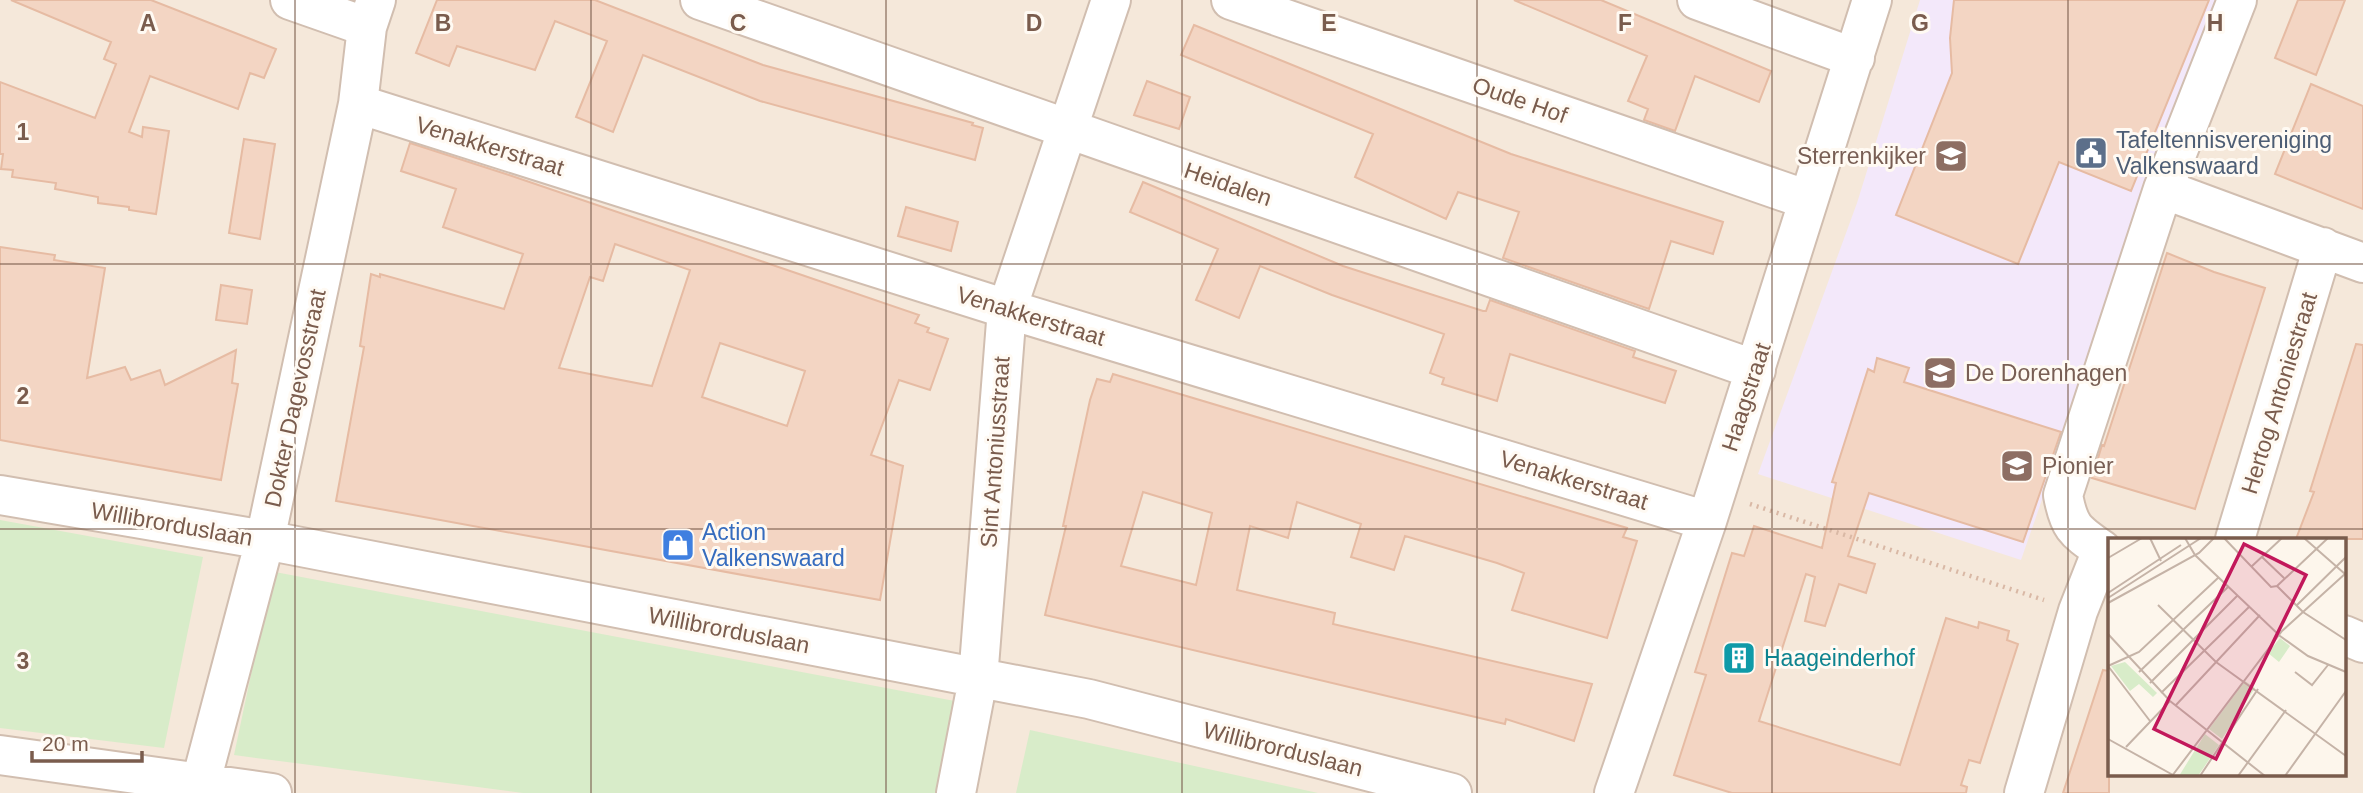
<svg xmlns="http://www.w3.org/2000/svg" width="2363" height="793" viewBox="0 0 2363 793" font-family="Arial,sans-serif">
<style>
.residential{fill:#f5e8da;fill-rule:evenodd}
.education{fill:#f3e8fa}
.green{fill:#d8ecc9}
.building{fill:#f3d5c3;stroke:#e6bba3;stroke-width:2;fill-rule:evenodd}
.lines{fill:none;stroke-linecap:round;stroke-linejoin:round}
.minor-casing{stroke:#d1beb0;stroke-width:42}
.path{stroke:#d9b8a5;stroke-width:4.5;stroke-dasharray:2 5;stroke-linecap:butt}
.minor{stroke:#fff;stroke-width:38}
.grid{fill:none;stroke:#7a5c4d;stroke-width:2;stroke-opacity:0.55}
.labels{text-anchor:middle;stroke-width:6;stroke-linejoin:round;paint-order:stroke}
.street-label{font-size:23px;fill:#7a5c4d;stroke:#fffaf3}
.service-label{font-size:23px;fill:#4e5e75;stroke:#fffaf3;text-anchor:start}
.education-label{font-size:23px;fill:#785e54;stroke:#fffaf3;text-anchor:start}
.shop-label{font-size:23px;fill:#366cbe;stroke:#fffaf3;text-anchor:start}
.culture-label{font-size:23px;fill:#0d838f;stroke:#fffaf3;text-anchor:start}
.inset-road{fill:none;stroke:#c5b3a7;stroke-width:2}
.view{fill:#c2185b;fill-opacity:0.15;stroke:#c2185b;stroke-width:3.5}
.inset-edge{fill:none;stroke:#7a5c4d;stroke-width:3.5}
.grid-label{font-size:23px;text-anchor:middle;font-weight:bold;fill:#7a5c4d;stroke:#fffaf3;stroke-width:6;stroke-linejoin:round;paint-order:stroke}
</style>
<rect width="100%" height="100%" fill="#fdf6ec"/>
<path class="residential" d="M 0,0 L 2363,0 L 2363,793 L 0,793 ZM 2109,539 L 2344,539 L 2344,774 L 2109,774 Z"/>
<path class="education" d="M 1920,0 L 2216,0 L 2021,560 L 1758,474 L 1857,203 Z"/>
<path class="green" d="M 0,520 L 203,557 L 164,748 L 0,728 Z
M 275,572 L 960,702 L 943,793 L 523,793 L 234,755 L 271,580 Z
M 1030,730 L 1318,793 L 1016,793 Z"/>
<path class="building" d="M 11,0 L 151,0 L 276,49 L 264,78 L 250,73 L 238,109 L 150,76 L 129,132 L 142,137 L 143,127 L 169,131 L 156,214 L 129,210 L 129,207 L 98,203 L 98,197 L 55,189 L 56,183 L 12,177 L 13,170 L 1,169 L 3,154 L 0,154 L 0,82 L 95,118 L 116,64 L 104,59 L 111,42 Z
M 437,0 L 595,0 L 763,65 L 973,123 L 972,125 L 983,128 L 975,160 L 760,101 L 643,55 L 613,132 L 576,117 L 607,41 L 555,21 L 535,70 L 457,46 L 449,66 L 416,53 Z
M 1514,0 L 1601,0 L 1771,71 L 1759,102 L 1695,76 L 1675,131 L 1644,120 L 1648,109 L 1628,101 L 1647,56 Z
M 1954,0 L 2209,0 L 2131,191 L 2059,162 L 2018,264 L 1896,215 L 1952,73 L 1950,38 Z
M 2298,0 L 2345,0 L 2316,75 L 2275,58 Z
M 1194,25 L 1511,154 L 1723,222 L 1713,254 L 1671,241 L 1649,309 L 1503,258 L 1519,212 L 1458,192 L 1446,219 L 1355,177 L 1373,134 L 1181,55 Z
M 1147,81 L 1190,97 L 1179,129 L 1134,115 Z
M 2311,84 L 2363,106 L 2363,209 L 2275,174 Z
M 244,139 L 275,144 L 260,239 L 229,233 Z
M 410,143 L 509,175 L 919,315 L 915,323 L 929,328 L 927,332 L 948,339 L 930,390 L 899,380 L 871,455 L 903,466 L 880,600 L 336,501 L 364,347 L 360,346 L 371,274 L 380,277 L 380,274 L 504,309 L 523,254 L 443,227 L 456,189 L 401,171 ZM 615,244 L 690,270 L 652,386 L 559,368 L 590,277 L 603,281 ZM 720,343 L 805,371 L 787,426 L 702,397 Z
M 1143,182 L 1343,266 L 1483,311 L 1486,311 L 1490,300 L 1635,351 L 1633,357 L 1676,371 L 1665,403 L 1510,354 L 1497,401 L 1442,384 L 1444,378 L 1430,373 L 1444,334 L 1332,295 L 1260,266 L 1239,318 L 1196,300 L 1218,249 L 1130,212 Z
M 906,207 L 958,222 L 951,251 L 898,236 Z
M 0,247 L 55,255 L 54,260 L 105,268 L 87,378 L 125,367 L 131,380 L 160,370 L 165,385 L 236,350 L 232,383 L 238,384 L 221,480 L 0,440 Z
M 2167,253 L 2214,272 L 2265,288 L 2195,509 L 2092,478 L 2102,445 L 2104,446 Z
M 221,285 L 252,290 L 247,324 L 216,320 Z
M 2356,344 L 2363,345 L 2363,539 L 2296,539 L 2314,492 L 2310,491 Z
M 1877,358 L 1909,368 L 1904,382 L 2061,432 L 2023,542 L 1869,493 L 1848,556 L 1875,564 L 1866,593 L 1839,584 L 1825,626 L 1805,621 L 1815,577 L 1806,574 L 1759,721 L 1900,765 L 1946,618 L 1978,628 L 1979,622 L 2009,631 L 2007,640 L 2018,644 L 1980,763 L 1969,760 L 1961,785 L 1967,787 L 1966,793 L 1732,793 L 1674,775 L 1706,675 L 1695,672 L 1732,553 L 1744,556 L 1754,526 L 1822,548 L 1836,483 L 1832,482 L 1868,369 L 1874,372 Z
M 1113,374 L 1627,528 L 1623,537 L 1637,541 L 1607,638 L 1512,610 L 1524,573 L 1497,563 L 1405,536 L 1394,570 L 1351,557 L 1361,524 L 1297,502 L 1288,538 L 1250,526 L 1237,590 L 1335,613 L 1333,624 L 1592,684 L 1574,741 L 1506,719 L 1505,724 L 1045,615 L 1066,526 L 1063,526 L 1090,400 L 1097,379 L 1110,382 ZM 1143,492 L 1212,513 L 1196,585 L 1121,566 Z
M 2103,670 L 2109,671 L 2109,793 L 2063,793 Z"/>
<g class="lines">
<defs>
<path id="minor" d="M 290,0 L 367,27
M 700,0 L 1756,370
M 1231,0 L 1808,200
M 1697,0 L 1855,58
M 358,104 L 1007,309 L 1707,521
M 2163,189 L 2363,263
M 0,495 L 265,540 L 1089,699 L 1452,793
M 2235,539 L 2323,247
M 2102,550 C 2075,531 2069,528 2063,495 L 2163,189 L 2237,0
M 2344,635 L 2363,643
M 0,755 L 272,793
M 198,793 L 265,540 L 358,104 L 367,27 L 376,0
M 956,793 L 978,679 L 1007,309 L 1111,0
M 1614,793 L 1707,521 L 1872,0
M 2024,793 L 2078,611 L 2102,550"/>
</defs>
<use href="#minor" class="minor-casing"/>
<path class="path" d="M 1750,504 L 2044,600"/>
<use href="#minor" class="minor"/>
</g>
<path class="grid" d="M 295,0 L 295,793M 591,0 L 591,793M 886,0 L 886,793M 1182,0 L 1182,793M 1477,0 L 1477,793M 1772,0 L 1772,793M 2068,0 L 2068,793M 0,264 L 2363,264M 0,529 L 2363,529"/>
<defs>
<symbol id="civic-square" viewBox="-11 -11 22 22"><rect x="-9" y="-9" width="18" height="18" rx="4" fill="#5c6f8a" stroke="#fffaf3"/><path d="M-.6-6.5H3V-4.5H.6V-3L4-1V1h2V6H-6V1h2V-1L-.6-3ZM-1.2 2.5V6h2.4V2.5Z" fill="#fff"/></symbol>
<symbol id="school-square" viewBox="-11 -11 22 22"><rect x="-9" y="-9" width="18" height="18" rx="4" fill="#8d6e63" stroke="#fffaf3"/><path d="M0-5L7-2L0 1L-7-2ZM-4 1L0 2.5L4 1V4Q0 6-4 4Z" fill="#fff"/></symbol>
<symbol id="shop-square" viewBox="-11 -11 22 22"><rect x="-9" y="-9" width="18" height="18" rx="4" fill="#3f7fe0" stroke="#fffaf3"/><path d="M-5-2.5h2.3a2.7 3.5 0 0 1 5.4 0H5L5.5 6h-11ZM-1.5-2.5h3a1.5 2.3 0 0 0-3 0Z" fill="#fff"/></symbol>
<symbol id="building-square" viewBox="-11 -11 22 22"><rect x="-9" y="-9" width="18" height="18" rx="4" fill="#0f9aa8" stroke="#fffaf3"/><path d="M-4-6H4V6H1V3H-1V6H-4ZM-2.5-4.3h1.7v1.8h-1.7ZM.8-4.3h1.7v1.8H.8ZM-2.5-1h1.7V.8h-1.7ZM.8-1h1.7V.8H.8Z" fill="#fff"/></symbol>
</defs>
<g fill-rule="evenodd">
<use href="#civic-square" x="2072" y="134" width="38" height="38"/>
<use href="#school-square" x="1932" y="137" width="38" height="38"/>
<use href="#school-square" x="1921" y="354" width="38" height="38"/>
<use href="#school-square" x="1998" y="447" width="38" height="38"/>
<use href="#shop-square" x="659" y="526" width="38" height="38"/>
<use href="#building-square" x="1720" y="639" width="38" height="38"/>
</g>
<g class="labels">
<g class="street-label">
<text transform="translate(1520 100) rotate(19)" y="8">Oude Hof</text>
<text transform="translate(490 146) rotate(17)" y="8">Venakkerstraat</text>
<text transform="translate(1228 184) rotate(19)" y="8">Heidalen</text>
<text transform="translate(1031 316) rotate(17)" y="8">Venakkerstraat</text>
<text transform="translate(2279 393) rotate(-73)" y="8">Hertog Antoniestraat</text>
<text transform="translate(1746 397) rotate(-72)" y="8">Haagstraat</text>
<text transform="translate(295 398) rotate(-78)" y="8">Dokter Dagevosstraat</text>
<text transform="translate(995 452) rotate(-86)" y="8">Sint Antoniusstraat</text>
<text transform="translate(1574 480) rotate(17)" y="8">Venakkerstraat</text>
<text transform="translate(172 524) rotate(10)" y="8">Willibrorduslaan</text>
<text transform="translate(729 630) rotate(11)" y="8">Willibrorduslaan</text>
<text transform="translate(1283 749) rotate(14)" y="8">Willibrorduslaan</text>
</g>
<g class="service-label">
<text x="2116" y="148">Tafeltennisvereniging<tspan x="2116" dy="26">Valkenswaard</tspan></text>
</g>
<g class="education-label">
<text x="1926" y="164" text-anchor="end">Sterrenkijker</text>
<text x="1965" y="381">De Dorenhagen</text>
<text x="2042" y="474">Pionier</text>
</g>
<g class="shop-label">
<text x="702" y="540">Action<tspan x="702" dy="26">Valkenswaard</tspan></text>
</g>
<g class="culture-label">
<text x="1764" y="666">Haageinderhof</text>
</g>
</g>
<g transform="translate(2108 538)">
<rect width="238" height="238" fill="#fdf6ec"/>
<path d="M 172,100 L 182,108 L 171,124 L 160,115 ZM 17,124 L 49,155 L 45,159 L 31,146 L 22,153 L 3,128 ZM 137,143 L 147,150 L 114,201 L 101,191 ZM 97,196 L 111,207 L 90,238 L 71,238 Z" fill="#d8ecc9"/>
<path class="inset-road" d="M 42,0 L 53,23M 77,0 L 87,17 L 172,98 L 200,118 L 238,134M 116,0 L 163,49 L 169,48M 196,0 L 237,36M 154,19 L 176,40M 0,20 L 34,0M 143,29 L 174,0M 169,48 L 195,74 L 238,102M 169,48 L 220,0M 0,55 L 73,7M 0,60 L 93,0M 0,65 L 91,15 L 106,0M 50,67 L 108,124 L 238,218M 189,67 L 238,19M 0,96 L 62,163 L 157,238M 0,128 L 31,114 L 111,39M 0,128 L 42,183M 31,134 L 121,48M 187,134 L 204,147 L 220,127M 42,145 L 130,57M 53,155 L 142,68M 68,167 L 152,77M 0,201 L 65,237M 18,209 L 62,163M 64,238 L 174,93 L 238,35M 92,238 L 150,151M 130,238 L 178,172M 177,238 L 238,153"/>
<path class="view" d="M 136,6 L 198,37 L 108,221 L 46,191 Z"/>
<rect width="238" height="238" class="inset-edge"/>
</g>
<g class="grid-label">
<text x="148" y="31">A</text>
<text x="443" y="31">B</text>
<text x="738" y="31">C</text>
<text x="1034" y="31">D</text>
<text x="1329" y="31">E</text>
<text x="1625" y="31">F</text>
<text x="1920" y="31">G</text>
<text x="2215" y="31">H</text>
<text x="23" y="140">1</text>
<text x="23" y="404">2</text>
<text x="23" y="669">3</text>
</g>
<path d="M32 751v10h110v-10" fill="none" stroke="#7a5c4d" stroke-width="3.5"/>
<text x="42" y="751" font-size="21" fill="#7a5c4d" stroke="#fffaf3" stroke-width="5" paint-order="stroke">20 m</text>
</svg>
